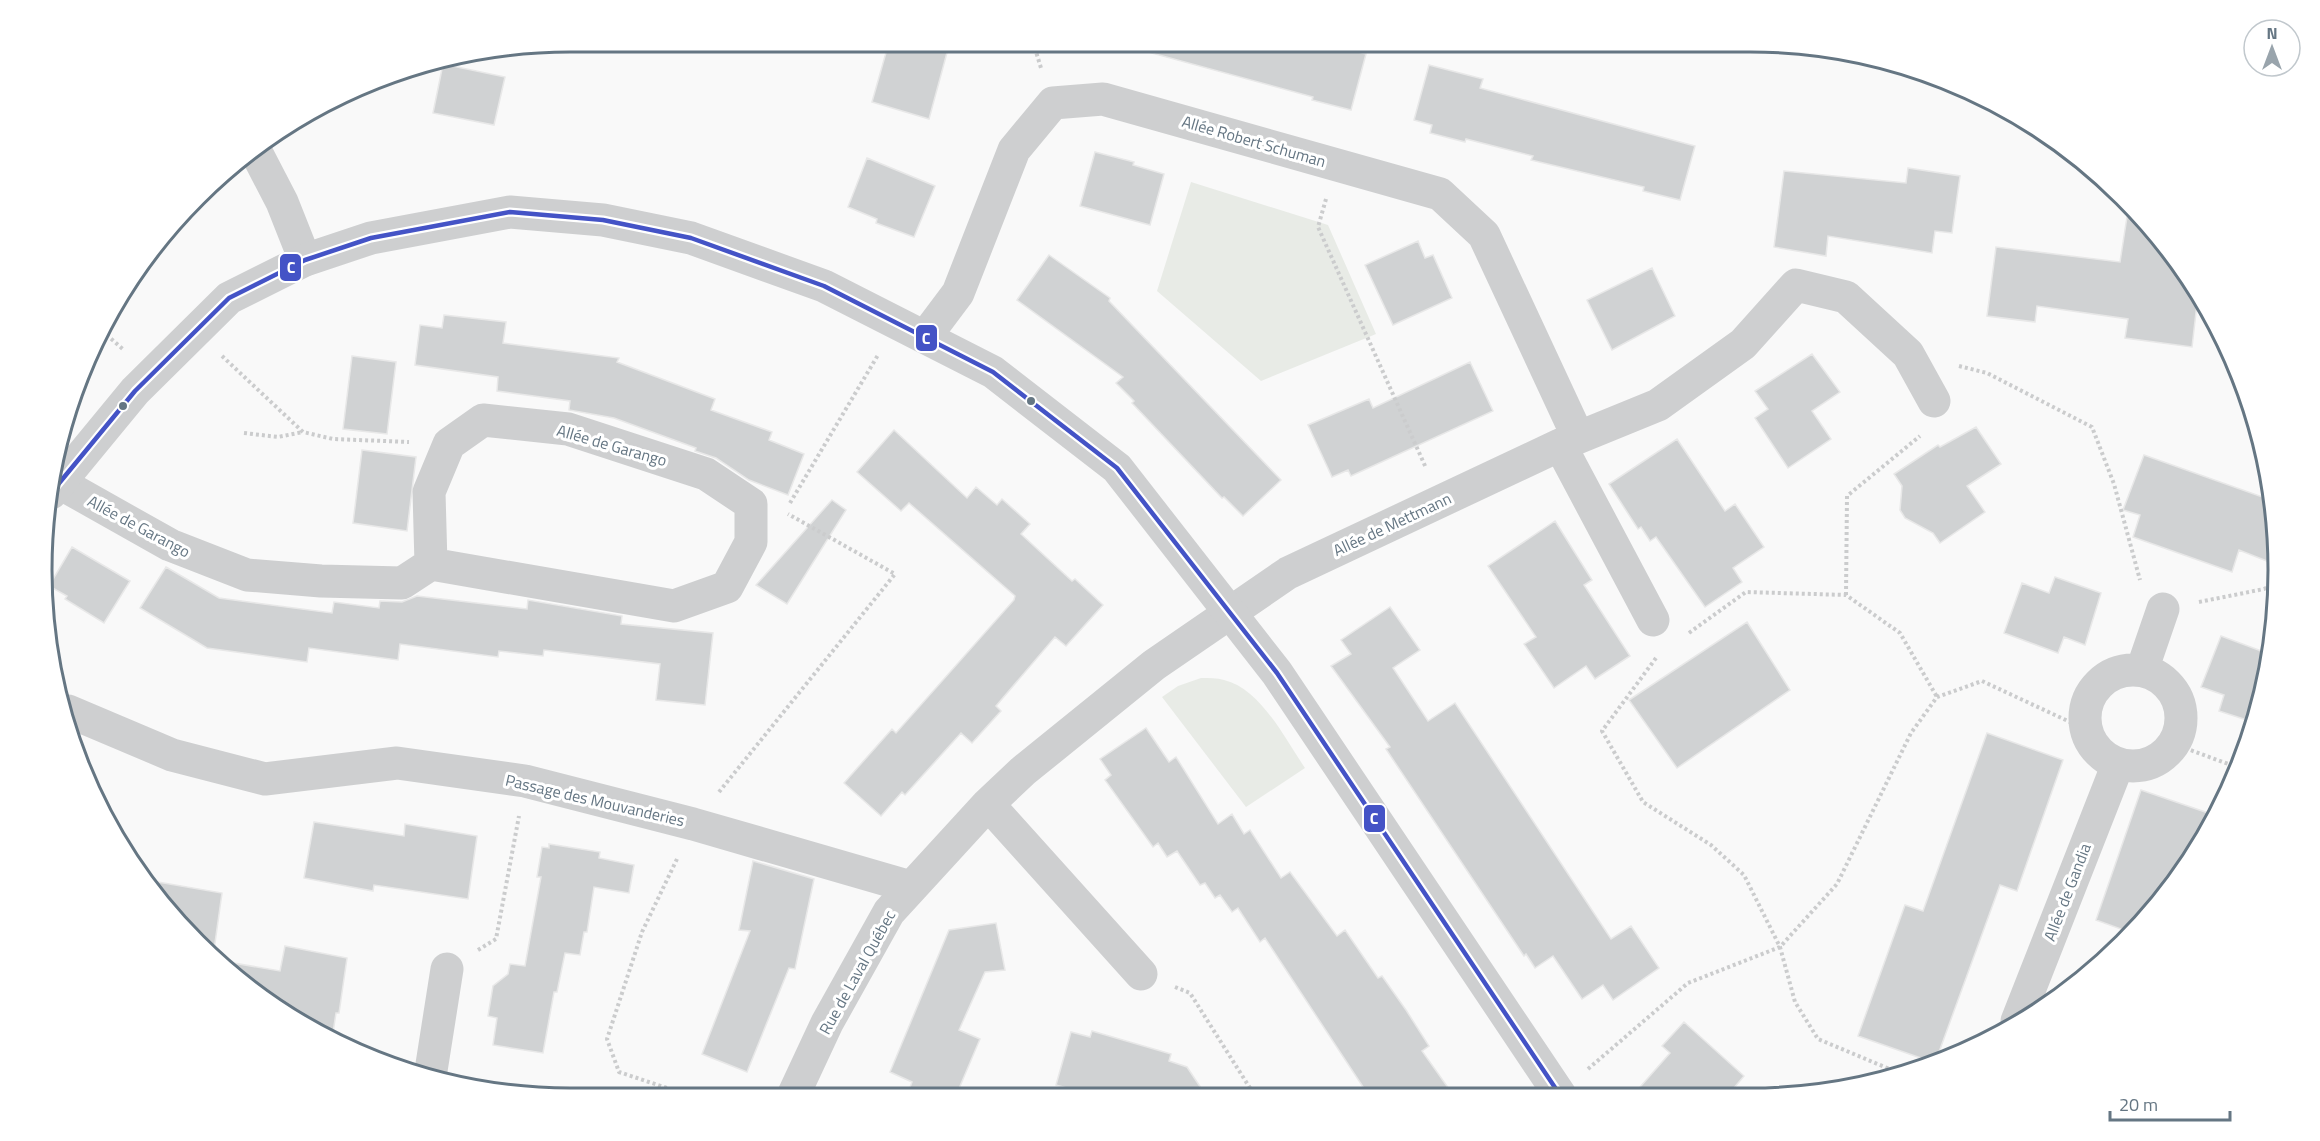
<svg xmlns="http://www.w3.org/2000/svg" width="2320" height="1141" viewBox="0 0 2320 1141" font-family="'Titillium Web',sans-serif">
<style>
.green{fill:#e8ebe6}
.building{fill:#d0d2d3;stroke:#e8e8e8;stroke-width:1.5}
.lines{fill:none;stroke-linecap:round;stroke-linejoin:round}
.path{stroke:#cbcccd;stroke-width:4;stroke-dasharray:3 3;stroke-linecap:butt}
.minor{stroke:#cecfd0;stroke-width:33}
.tertiary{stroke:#cecfd0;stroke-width:33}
.bus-1-casing{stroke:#fff;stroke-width:9}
.bus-1{stroke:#4453c6;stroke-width:4.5}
.bus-dot{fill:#657683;stroke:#fff;stroke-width:2}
.labels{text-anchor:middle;stroke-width:6;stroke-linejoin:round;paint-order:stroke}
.street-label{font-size:16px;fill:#657683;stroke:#fff}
.rim{fill:none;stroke:#657683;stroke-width:3}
.line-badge{stroke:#fff;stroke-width:2}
.badge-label{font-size:16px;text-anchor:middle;font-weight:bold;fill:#fff}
</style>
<rect width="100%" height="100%" fill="#f9f9f9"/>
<path class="green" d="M 1191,182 L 1328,225 L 1376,334 L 1261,381 L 1157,291 Z
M 1201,678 C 1209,678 1217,678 1224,680 C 1261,689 1285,739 1305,768 L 1246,807 L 1162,697 L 1178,686 Z"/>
<path class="building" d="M 889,42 L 922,42 L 948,49 L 929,119 L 872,102 Z
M 1149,42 L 1319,42 L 1366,54 L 1351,110 L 1312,100 L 1313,97 L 1148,52 Z
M 443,64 L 505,77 L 494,125 L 433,113 Z
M 1429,65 L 1483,79 L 1480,88 L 1695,146 L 1680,200 L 1643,191 L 1644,187 L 1531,160 L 1533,156 L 1466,139 L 1465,142 L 1430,133 L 1432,125 L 1414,120 Z
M 1095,152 L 1134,162 L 1133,165 L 1164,174 L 1150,225 L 1080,206 Z
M 867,158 L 935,186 L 914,237 L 876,223 L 877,219 L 848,207 Z
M 1908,168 L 1960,176 L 1952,233 L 1935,231 L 1932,253 L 1828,236 L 1826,256 L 1774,247 L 1784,171 L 1906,183 Z
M 2129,204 L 2189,277 L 2198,295 L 2192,347 L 2125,338 L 2128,319 L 2037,306 L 2035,322 L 1987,316 L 1996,247 L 2120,262 Z
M 1418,241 L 1425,258 L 1433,255 L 1452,298 L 1393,325 L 1365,265 Z
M 1049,255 L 1110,298 L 1109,301 L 1281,480 L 1243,516 L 1224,497 L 1222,498 L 1132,403 L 1134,401 L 1116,383 L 1123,377 L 1017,300 Z
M 1652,268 L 1675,316 L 1612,350 L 1587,300 Z
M 444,315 L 506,322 L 503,343 L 619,358 L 617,362 L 715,399 L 711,410 L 772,432 L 769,440 L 804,454 L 788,495 L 749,480 L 716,458 L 695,451 L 696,448 L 614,418 L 569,410 L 570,401 L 497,391 L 498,377 L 415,365 L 420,325 L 442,328 Z
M 1812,354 L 1840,392 L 1812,411 L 1831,439 L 1788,468 L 1755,418 L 1768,409 L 1755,391 Z
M 352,356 L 396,362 L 387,434 L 343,429 Z
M 1470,362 L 1493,411 L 1351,476 L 1348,470 L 1332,477 L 1308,425 L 1369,399 L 1373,408 Z
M 1976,427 L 2001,464 L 1967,486 L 1985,512 L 1940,543 L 1933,533 L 1905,518 L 1900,510 L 1902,486 L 1894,474 L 1938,445 L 1940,447 Z
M 894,430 L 967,498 L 976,487 L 997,505 L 1002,499 L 1030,524 L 1021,534 L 1072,581 L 1075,579 L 1103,605 L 1066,646 L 1055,637 L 996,706 L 1001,711 L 972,743 L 961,733 L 905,795 L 902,792 L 881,816 L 844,783 L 892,729 L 896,733 L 1014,600 L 1015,596 L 909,503 L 901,511 L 857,472 Z
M 1677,439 L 1725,511 L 1735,504 L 1764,547 L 1733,568 L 1742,582 L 1705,607 L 1656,537 L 1650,541 L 1641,527 L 1638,529 L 1609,484 Z
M 362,450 L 416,457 L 407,531 L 353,523 Z
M 2144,455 L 2271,500 L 2277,565 L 2239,550 L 2232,572 L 2133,537 L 2140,515 L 2123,510 Z
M 832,500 L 846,510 L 787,604 L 756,585 Z
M 1555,521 L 1592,580 L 1584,585 L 1630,656 L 1595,679 L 1586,666 L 1554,688 L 1524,644 L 1536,637 L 1488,566 Z
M 72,547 L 130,581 L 104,623 L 65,599 L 67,596 L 49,586 Z
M 166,567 L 219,598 L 332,613 L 334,602 L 379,608 L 380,601 L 402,602 L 417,596 L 527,609 L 528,600 L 622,616 L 621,624 L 713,633 L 705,705 L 656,700 L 660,664 L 544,650 L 543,656 L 499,651 L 498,657 L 400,644 L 398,660 L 309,648 L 307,662 L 207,648 L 140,608 Z
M 2055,577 L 2101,593 L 2085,645 L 2064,637 L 2058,653 L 2004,633 L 2022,583 L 2049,593 Z
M 1390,607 L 1420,650 L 1393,668 L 1428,721 L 1455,703 L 1611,939 L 1631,926 L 1659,968 L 1613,1000 L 1603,985 L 1582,999 L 1553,956 L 1535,968 L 1526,954 L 1524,956 L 1386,749 L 1390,747 L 1331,666 L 1351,654 L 1341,640 Z
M 1747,622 L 1790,690 L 1677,768 L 1629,700 Z
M 2221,636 L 2264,652 L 2259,668 L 2268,671 L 2268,674 L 2253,722 L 2219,711 L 2224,695 L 2201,687 Z
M 1146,728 L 1169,762 L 1176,757 L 1218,824 L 1232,814 L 1244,834 L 1250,830 L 1281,878 L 1290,872 L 1337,936 L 1345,930 L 1378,978 L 1382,976 L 1406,1010 L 1429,1046 L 1422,1051 L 1454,1096 L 1369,1096 L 1265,938 L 1260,942 L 1238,908 L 1232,912 L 1220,895 L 1215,898 L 1205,883 L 1200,885 L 1177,851 L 1167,857 L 1158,843 L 1153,847 L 1105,780 L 1111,775 L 1100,759 Z
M 1987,733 L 2063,760 L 2017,891 L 2000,885 L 1935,1063 L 1858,1036 L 1905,905 L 1923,911 Z
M 2141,790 L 2214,815 L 2169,892 L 2129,932 L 2096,920 Z
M 314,822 L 404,836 L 405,824 L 477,836 L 468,899 L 374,885 L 373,891 L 304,878 Z
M 549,844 L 600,852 L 599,858 L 634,865 L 629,893 L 594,887 L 587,932 L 584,932 L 580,955 L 565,953 L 557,992 L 554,992 L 543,1053 L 493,1045 L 497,1018 L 488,1016 L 493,986 L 508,974 L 510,964 L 525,966 L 541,877 L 537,877 L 542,847 L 549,848 Z
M 753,861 L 814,879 L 795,969 L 789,968 L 747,1072 L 702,1054 L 750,931 L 739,930 Z
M 152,881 L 222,893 L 213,957 L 197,944 Z
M 996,923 L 1005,970 L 985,972 L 959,1030 L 980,1039 L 955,1098 L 906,1098 L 912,1082 L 890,1072 L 949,930 Z
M 285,946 L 347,958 L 339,1013 L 336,1013 L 332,1039 L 277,1010 L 216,960 L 280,971 Z
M 1684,1022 L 1744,1076 L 1728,1095 L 1633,1095 L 1670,1053 L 1662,1046 Z
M 1092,1031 L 1171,1054 L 1169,1061 L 1187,1067 L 1207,1097 L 1072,1097 L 1074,1090 L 1056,1085 L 1071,1032 L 1090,1037 Z"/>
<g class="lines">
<path class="path" d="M 1033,42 L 1041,68
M 1326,199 L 1318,227 L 1426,468
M 102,331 L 124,350
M 222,356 L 303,432 L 333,439 L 409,442
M 1959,366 L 1987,373 L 2092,427 L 2114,484 L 2140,580
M 244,433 L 278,437 L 303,432
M 790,503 L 878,355
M 1846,595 L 1847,496 L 1920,436
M 2199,602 L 2264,589 L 2277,582
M 1689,633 L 1746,592 L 1846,595 L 1900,633 L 1937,697
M 1656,658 L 1602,731 L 1643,802 L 1711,845 L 1744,875 L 1780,947 L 1795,1002 L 1818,1039 L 1899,1073
M 2174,744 L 2239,768
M 719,792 L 895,574 L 788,514
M 677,859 L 642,932 L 607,1039 L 619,1072 L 700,1099
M 478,950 L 496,939 L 519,816
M 1175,987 L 1190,993 L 1255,1096
M 1588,1069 L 1688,983 L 1780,947 L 1837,884 L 1911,733 L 1937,697 L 1982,681 L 2085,729"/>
<path class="minor" d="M 254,148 L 282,202 L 305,260
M 925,337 L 958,293 L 1014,150 L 1053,103 L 1103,99 L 1440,194 L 1484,235 L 1578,437
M 1560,445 L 1653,620
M 58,482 L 170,545 L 247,575 L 321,581 L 402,583 L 431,564 L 674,606 L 727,587 L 751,542 L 751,504 L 706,474 L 568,429 L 483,420 L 449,444 L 429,492 L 431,564
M2085 718a48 48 0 1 1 96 0a48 48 0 1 1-96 0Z
M 2142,670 L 2163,609
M 68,711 L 172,755 L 265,779 L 397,763 L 525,781 L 693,824 L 911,887
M 988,804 L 1141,974
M 2017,1021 L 2118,764
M 430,1077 L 447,969
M 792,1098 L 827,1023 L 889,912 L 988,804 L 1023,771 L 1154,665 L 1288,573 L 1560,445 L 1658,405 L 1743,344 L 1796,285 L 1846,297 L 1908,354 L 1934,401"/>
<path class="tertiary" d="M 51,493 L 135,391 L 229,298 L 305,260 L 371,238 L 510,212 L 603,220 L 691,238 L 824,286 L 993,372 L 1117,468 L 1277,673 L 1560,1095"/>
<defs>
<path id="bus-1" d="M 51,493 L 135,391 L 229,298 L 305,260 L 371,238 L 510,212 L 603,220 L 691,238 L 824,286 L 993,372 L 1117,468 L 1277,673 L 1560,1095"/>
</defs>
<use href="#bus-1" class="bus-1-casing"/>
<use href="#bus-1" class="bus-1"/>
</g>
<g class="bus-dot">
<circle cx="1031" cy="401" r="5"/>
<circle cx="123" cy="406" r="5"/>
</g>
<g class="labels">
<g class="street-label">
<text transform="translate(1254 141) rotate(16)" y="6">Allée Robert Schuman</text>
<text transform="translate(612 445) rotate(16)" y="6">Allée de Garango</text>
<text transform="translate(1392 524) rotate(-25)" y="6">Allée de Mettmann</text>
<text transform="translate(139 526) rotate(28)" y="6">Allée de Garango</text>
<text transform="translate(595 800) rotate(13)" y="6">Passage des Mouvanderies</text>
<text transform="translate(2067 892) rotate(-69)" y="6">Allée de Gandia</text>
<text transform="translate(857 972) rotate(-61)" y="6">Rue de Laval Québec</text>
</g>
</g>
<path d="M0 0H2320V1141H0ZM570 52H1750A518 518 0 0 1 2268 570V570A518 518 0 0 1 1750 1088H570A518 518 0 0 1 52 570V570A518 518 0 0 1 570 52Z" fill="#fff" fill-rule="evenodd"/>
<path class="rim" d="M570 52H1750A518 518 0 0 1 2268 570V570A518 518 0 0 1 1750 1088H570A518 518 0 0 1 52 570V570A518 518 0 0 1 570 52Z"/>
<g class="line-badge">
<rect x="279" y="253" width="23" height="29" rx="6" fill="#4453c6"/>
<rect x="915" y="324" width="23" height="28" rx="6" fill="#4453c6"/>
<rect x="1363" y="804" width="23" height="29" rx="6" fill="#4453c6"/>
</g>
<g class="badge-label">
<text x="291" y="273">C</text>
<text x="926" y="344">C</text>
<text x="1374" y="824">C</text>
</g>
<g transform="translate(2272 48)"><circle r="28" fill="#ffffff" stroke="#c1c8cd" stroke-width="1.5"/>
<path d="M0-4.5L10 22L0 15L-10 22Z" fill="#99a4ac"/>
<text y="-9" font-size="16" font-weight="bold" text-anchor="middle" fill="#657683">N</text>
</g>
<path d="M2110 1111v9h120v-9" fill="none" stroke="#657683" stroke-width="3"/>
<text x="2119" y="1111" font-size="18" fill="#657683" stroke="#ffffff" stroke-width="4.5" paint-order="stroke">20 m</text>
</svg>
